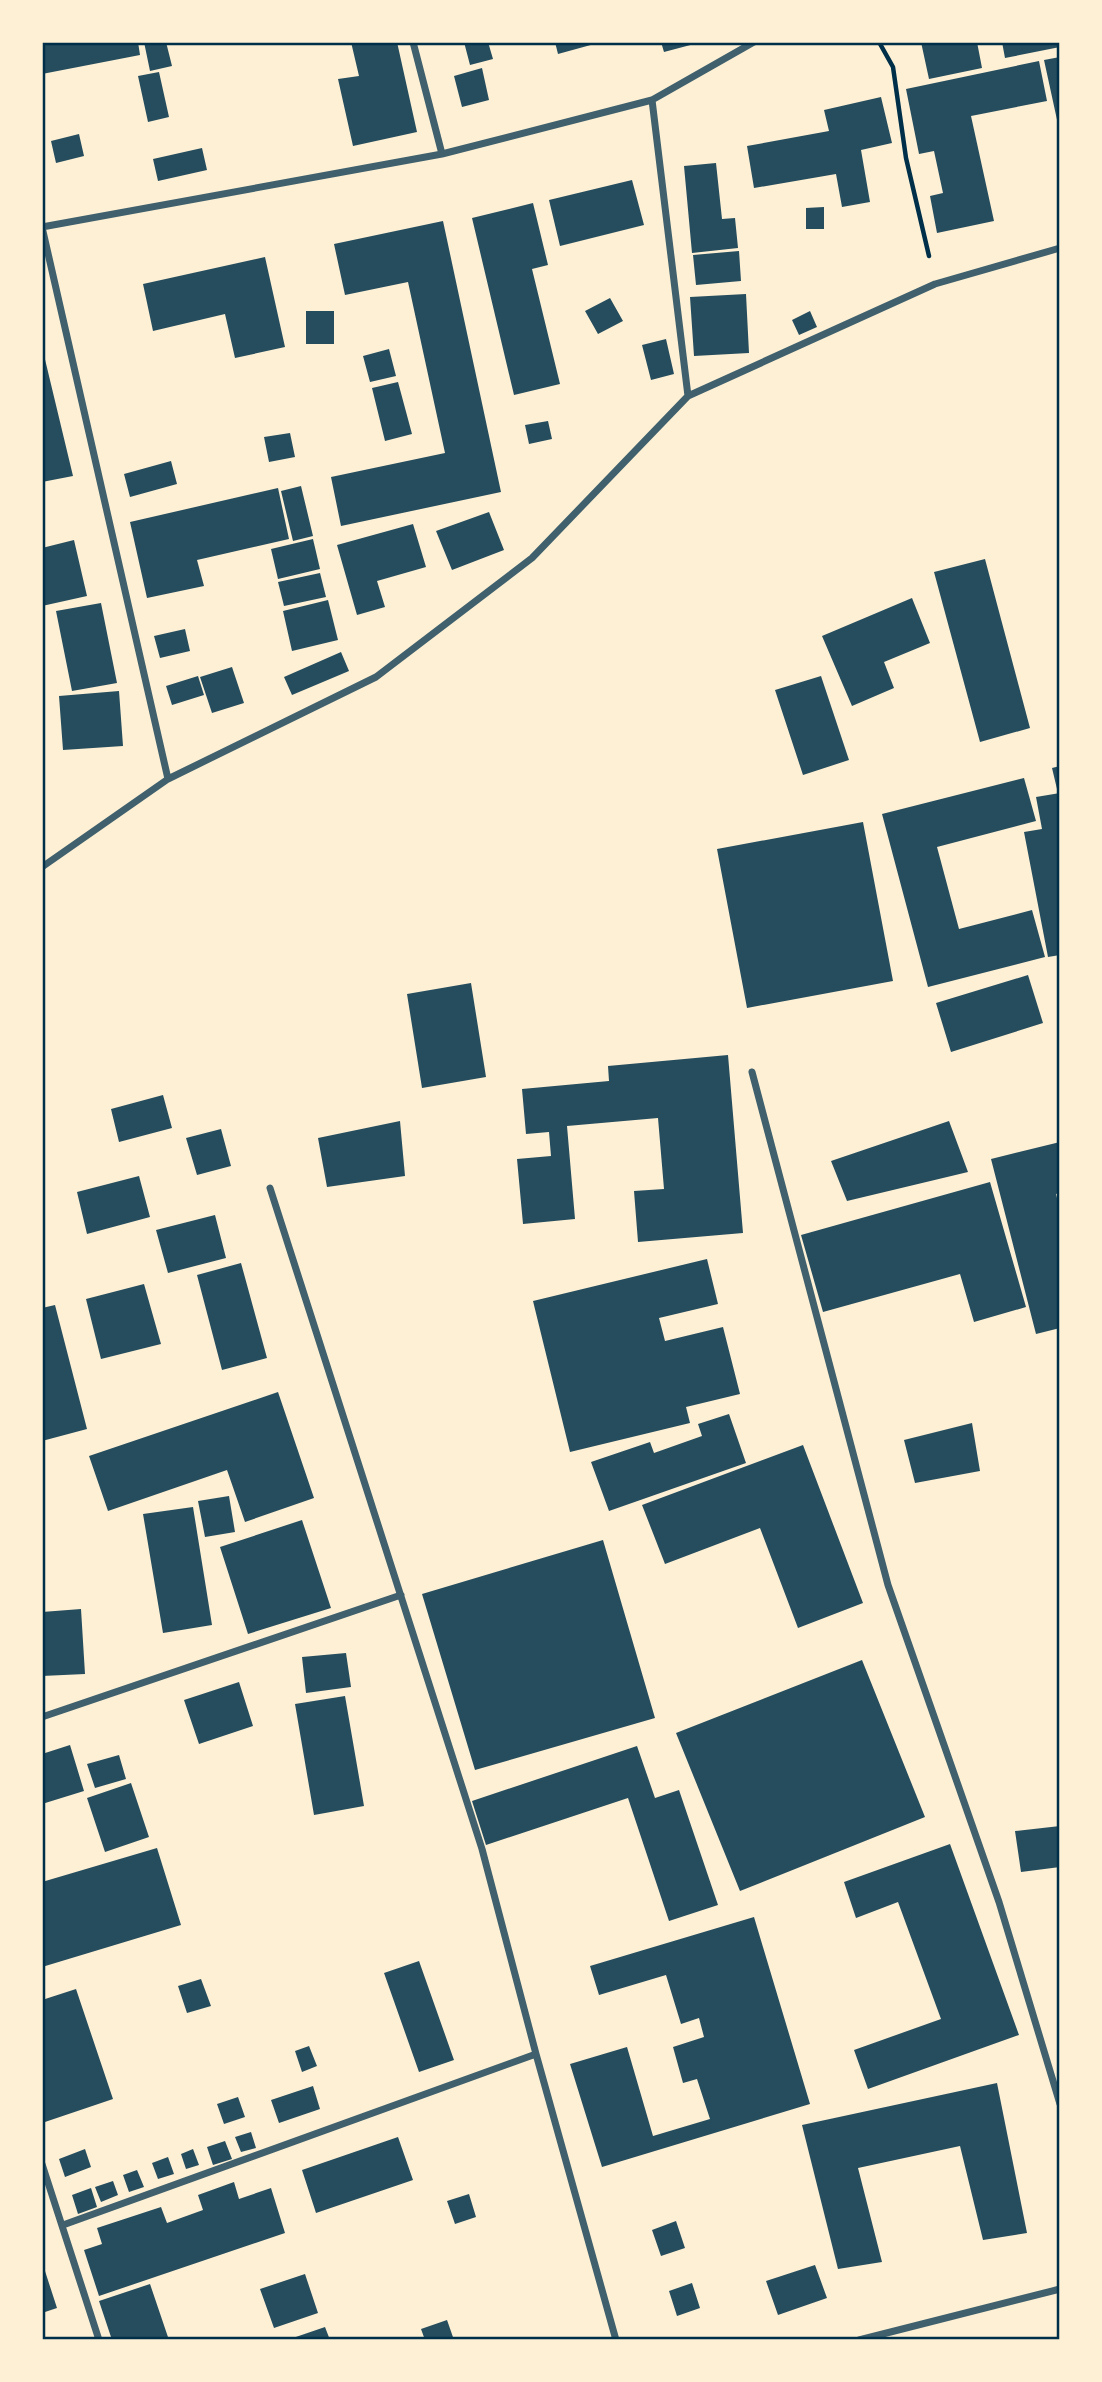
<svg xmlns="http://www.w3.org/2000/svg" width="1102" height="2382" viewBox="0 0 1102 2382" font-family="Cabin,sans-serif">
<style>
.building{fill:#264d5e}
.lines{fill:none;stroke-linecap:round;stroke-linejoin:round}
.path{stroke:#003049;stroke-width:4.5}
.minor{stroke:#3f606c;stroke-width:7}
.neatline{fill:none;stroke:#003049;stroke-width:2.5}
</style>
<rect width="100%" height="100%" fill="#fdf0d5"/>
<path class="building" d="M 42,42 L 138,42 L 140,55 L 42,74 Z
M 144,42 L 166,42 L 172,66 L 150,71 Z
M 351,42 L 397,42 L 417,132 L 353,146 L 338,79 L 359,76 Z
M 464,42 L 488,42 L 493,59 L 470,65 Z
M 555,42 L 598,42 L 598,43 L 558,54 Z
M 661,42 L 698,42 L 698,43 L 664,52 Z
M 921,42 L 977,42 L 982,68 L 929,79 Z
M 1002,42 L 1060,42 L 1060,47 L 1005,58 Z
M 1060,57 L 1060,129 L 1059,129 L 1044,60 Z
M 1039,61 L 1047,101 L 971,116 L 994,221 L 937,233 L 930,196 L 943,193 L 934,151 L 919,154 L 906,89 Z
M 482,68 L 489,100 L 462,107 L 454,76 Z
M 159,72 L 169,117 L 148,122 L 138,76 Z
M 881,97 L 892,143 L 861,150 L 870,202 L 842,207 L 836,174 L 754,188 L 747,146 L 829,131 L 824,110 Z
M 79,134 L 84,156 L 56,163 L 51,141 Z
M 202,148 L 207,170 L 158,181 L 153,159 Z
M 716,163 L 722,219 L 735,218 L 738,248 L 692,253 L 684,166 Z
M 632,180 L 644,225 L 560,246 L 549,200 Z
M 533,203 L 548,265 L 532,269 L 560,384 L 514,395 L 472,218 Z
M 824,207 L 824,229 L 806,229 L 806,208 Z
M 443,221 L 501,492 L 341,526 L 331,477 L 445,453 L 408,282 L 345,295 L 334,244 Z
M 739,251 L 741,281 L 696,285 L 693,255 Z
M 265,257 L 285,347 L 235,358 L 225,314 L 153,331 L 143,284 Z
M 746,294 L 749,353 L 694,356 L 690,297 Z
M 610,298 L 623,321 L 598,334 L 585,311 Z
M 306,311 L 334,311 L 334,344 L 306,344 Z
M 810,311 L 817,327 L 799,335 L 792,320 Z
M 666,339 L 674,374 L 651,380 L 642,345 Z
M 389,349 L 396,376 L 370,382 L 363,356 Z
M 43,351 L 73,476 L 42,482 L 42,352 Z
M 398,382 L 412,434 L 385,441 L 372,388 Z
M 548,421 L 552,439 L 529,444 L 525,425 Z
M 290,433 L 295,457 L 269,462 L 264,437 Z
M 171,461 L 177,484 L 130,497 L 124,474 Z
M 301,486 L 313,536 L 293,541 L 281,491 Z
M 278,488 L 289,539 L 197,560 L 204,586 L 147,598 L 130,522 Z
M 489,512 L 504,550 L 452,570 L 436,531 Z
M 413,524 L 426,567 L 377,581 L 385,607 L 357,615 L 337,545 Z
M 313,539 L 320,569 L 278,579 L 271,549 Z
M 74,540 L 87,596 L 42,606 L 42,548 Z
M 985,559 L 1030,728 L 980,742 L 934,572 Z
M 320,573 L 326,597 L 284,606 L 278,582 Z
M 912,598 L 930,643 L 884,662 L 894,688 L 852,706 L 822,636 Z
M 328,600 L 338,640 L 292,651 L 283,611 Z
M 101,603 L 117,683 L 72,691 L 56,611 Z
M 185,629 L 190,651 L 160,658 L 154,636 Z
M 341,652 L 349,671 L 292,695 L 284,677 Z
M 232,667 L 244,703 L 212,713 L 200,677 Z
M 198,676 L 204,695 L 172,705 L 166,686 Z
M 821,676 L 849,760 L 803,775 L 775,690 Z
M 119,691 L 123,746 L 63,750 L 59,696 Z
M 1060,766 L 1060,788 L 1057,789 L 1052,768 Z
M 1024,778 L 1036,821 L 937,847 L 959,929 L 1032,910 L 1045,957 L 928,987 L 882,814 Z
M 1060,793 L 1060,955 L 1048,957 L 1024,832 L 1042,829 L 1036,797 Z
M 863,822 L 893,981 L 747,1008 L 717,849 Z
M 1028,975 L 1043,1023 L 951,1052 L 936,1003 Z
M 471,983 L 486,1077 L 422,1088 L 407,994 Z
M 728,1055 L 743,1233 L 638,1242 L 634,1191 L 664,1189 L 658,1118 L 567,1126 L 575,1219 L 523,1224 L 517,1159 L 551,1156 L 549,1132 L 526,1134 L 522,1089 L 609,1081 L 608,1066 Z
M 163,1095 L 172,1128 L 119,1142 L 111,1109 Z
M 400,1121 L 405,1176 L 327,1187 L 318,1138 Z
M 949,1121 L 968,1172 L 847,1201 L 831,1161 Z
M 221,1129 L 231,1166 L 197,1175 L 186,1138 Z
M 1060,1142 L 1060,1193 L 1056,1194 L 1060,1210 L 1060,1328 L 1036,1334 L 991,1159 Z
M 139,1176 L 150,1217 L 87,1234 L 77,1192 Z
M 990,1182 L 1026,1307 L 974,1322 L 960,1274 L 823,1312 L 801,1235 Z
M 215,1215 L 226,1258 L 168,1273 L 156,1230 Z
M 707,1259 L 718,1304 L 659,1318 L 665,1341 L 723,1327 L 740,1394 L 686,1407 L 690,1423 L 570,1452 L 533,1301 Z
M 241,1263 L 267,1358 L 222,1370 L 197,1275 Z
M 144,1284 L 161,1344 L 101,1359 L 86,1299 Z
M 55,1305 L 87,1429 L 42,1441 L 42,1308 Z
M 278,1392 L 314,1498 L 245,1522 L 227,1470 L 108,1511 L 89,1456 Z
M 729,1414 L 746,1463 L 609,1511 L 591,1462 L 650,1442 L 654,1453 L 702,1436 L 698,1424 Z
M 972,1423 L 980,1471 L 915,1483 L 904,1440 Z
M 803,1445 L 863,1603 L 798,1628 L 760,1528 L 665,1564 L 642,1505 Z
M 229,1496 L 235,1532 L 205,1537 L 198,1501 Z
M 193,1507 L 212,1625 L 163,1633 L 143,1514 Z
M 302,1520 L 331,1608 L 248,1634 L 220,1547 Z
M 603,1540 L 655,1718 L 475,1770 L 422,1594 Z
M 81,1609 L 85,1674 L 42,1676 L 42,1612 Z
M 346,1653 L 351,1687 L 306,1693 L 302,1657 Z
M 862,1660 L 925,1817 L 740,1891 L 676,1733 Z
M 239,1682 L 253,1726 L 199,1744 L 184,1700 Z
M 345,1696 L 364,1806 L 314,1815 L 295,1704 Z
M 70,1745 L 84,1791 L 42,1804 L 42,1754 Z
M 637,1746 L 655,1798 L 679,1790 L 718,1905 L 669,1921 L 628,1798 L 486,1845 L 472,1801 Z
M 119,1755 L 126,1779 L 95,1788 L 87,1764 Z
M 131,1783 L 149,1837 L 105,1852 L 87,1798 Z
M 1060,1826 L 1060,1867 L 1021,1872 L 1015,1831 Z
M 950,1844 L 1019,2035 L 868,2089 L 854,2050 L 941,2019 L 898,1902 L 856,1918 L 844,1882 Z
M 157,1848 L 181,1925 L 42,1967 L 42,1882 Z
M 754,1917 L 810,2104 L 602,2167 L 570,2064 L 627,2047 L 653,2136 L 710,2119 L 697,2079 L 683,2083 L 673,2047 L 704,2037 L 699,2018 L 681,2024 L 666,1975 L 599,1995 L 590,1966 Z
M 419,1961 L 454,2060 L 419,2072 L 384,1973 Z
M 201,1979 L 211,2006 L 187,2013 L 178,1986 Z
M 76,1989 L 113,2099 L 42,2123 L 42,2000 Z
M 309,2046 L 317,2066 L 302,2072 L 295,2051 Z
M 997,2083 L 1027,2233 L 983,2240 L 960,2146 L 858,2168 L 882,2262 L 838,2269 L 802,2125 Z
M 313,2086 L 320,2109 L 279,2123 L 271,2100 Z
M 238,2097 L 245,2117 L 224,2124 L 217,2104 Z
M 251,2132 L 256,2148 L 241,2152 L 235,2137 Z
M 398,2137 L 413,2180 L 316,2213 L 302,2170 Z
M 225,2141 L 232,2159 L 213,2165 L 207,2147 Z
M 85,2149 L 91,2167 L 65,2177 L 59,2159 Z
M 193,2149 L 199,2165 L 186,2169 L 181,2154 Z
M 168,2157 L 174,2174 L 158,2179 L 152,2163 Z
M 137,2170 L 144,2187 L 129,2192 L 123,2175 Z
M 113,2181 L 118,2195 L 101,2202 L 95,2187 Z
M 234,2182 L 239,2199 L 271,2188 L 285,2233 L 99,2296 L 84,2250 L 102,2244 L 97,2228 L 161,2207 L 167,2223 L 203,2210 L 198,2195 Z
M 91,2188 L 97,2207 L 78,2214 L 72,2195 Z
M 469,2194 L 476,2217 L 455,2224 L 447,2201 Z
M 676,2221 L 685,2248 L 661,2256 L 652,2230 Z
M 815,2265 L 827,2298 L 778,2315 L 766,2281 Z
M 45,2271 L 57,2308 L 42,2313 L 42,2272 Z
M 305,2274 L 318,2313 L 274,2328 L 260,2289 Z
M 692,2283 L 700,2308 L 677,2316 L 669,2291 Z
M 150,2284 L 169,2340 L 112,2340 L 99,2301 Z
M 447,2320 L 454,2340 L 425,2340 L 421,2329 Z
M 325,2327 L 330,2340 L 287,2340 Z"/>
<g class="lines">
<path class="path" d="M 879,42 L 893,67 L 906,158 L 929,256"/>
<path class="minor" d="M 413,42 L 442,154
M 652,100 L 688,396
M 42,227 L 442,154 L 652,100 L 754,42
M 42,227 L 168,779
M 42,867 L 168,779 L 376,677 L 532,558 L 688,396 L 935,284 L 1060,248
M 752,1072 L 888,1585 L 999,1902 L 1060,2104
M 270,1188 L 482,1849 L 536,2054 L 616,2340
M 42,1717 L 401,1595
M 42,2164 L 99,2340
M 63,2225 L 536,2054
M 859,2340 L 1060,2289"/>
</g>
<rect width="1102" height="2382" fill="none" stroke="#fdf0d5" stroke-width="88"/>
<rect x="44" y="44" width="1014" height="2294" class="neatline"/>
</svg>
